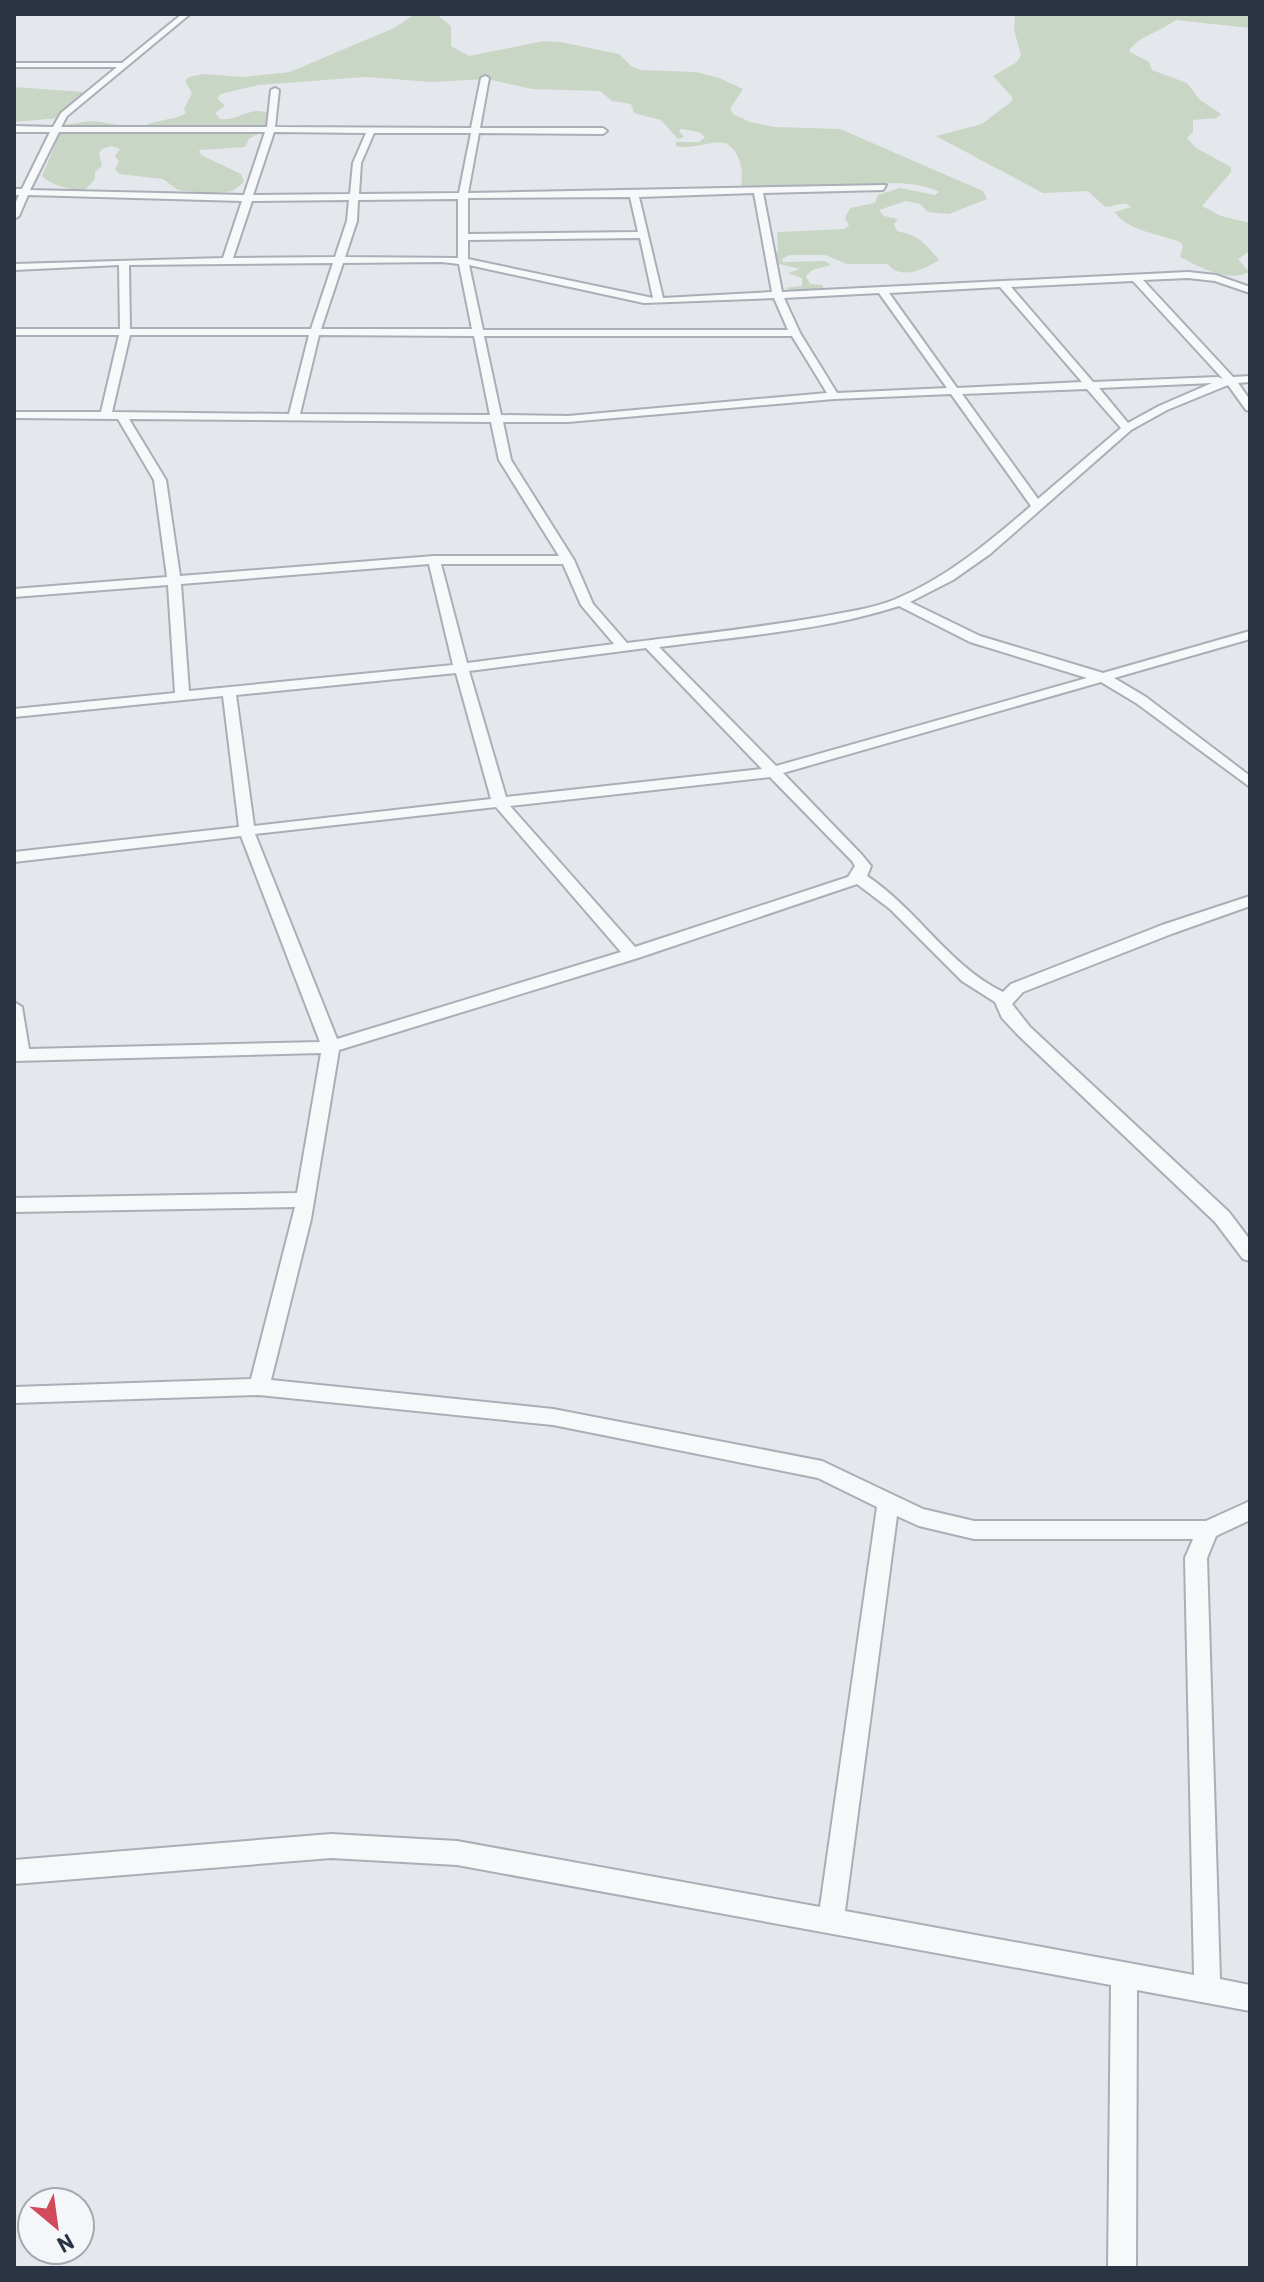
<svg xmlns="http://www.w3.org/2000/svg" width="1264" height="2282" viewBox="0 0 1264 2282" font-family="Barlow,sans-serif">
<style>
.green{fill:#c9d6c5}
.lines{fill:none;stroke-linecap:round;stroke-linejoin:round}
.street-casing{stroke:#a9aeb7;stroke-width:4}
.street{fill:#f7f8fa;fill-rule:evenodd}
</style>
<rect width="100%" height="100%" fill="#e4e7ec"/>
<path class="green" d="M 415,14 L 436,14 L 451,26 L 451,46 L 469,56 L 544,41 L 560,42 L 619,54 L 631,66 L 640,70 L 696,72 L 719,78 L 743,89 L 730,109 L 733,114 L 750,122 L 775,127 L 840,129 L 983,191 L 987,199 L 949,214 L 928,212 L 920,204 L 906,201 L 879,210 L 884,216 L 898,219 L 894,224 L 897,231 C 922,237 923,242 939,260 C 925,269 900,281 888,264 L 847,264 L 825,255 L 790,255 L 782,259 L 783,262 L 825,261 L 831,265 L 812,270 L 806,276 L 810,284 L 822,285 L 824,289 L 795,291 L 785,288 L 802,286 L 802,278 L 788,273 L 800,269 L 775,263 L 773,259 L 778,251 L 777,232 L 844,229 L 849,226 L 845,218 L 850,208 L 875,203 L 878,195 L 900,188 L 935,195 L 939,192 C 912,179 881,184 852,186 C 838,187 823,183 808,185 C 786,187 761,199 741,185 C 744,169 740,152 726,143 C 708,140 695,150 676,146 L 676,142 L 699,142 L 705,137 L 699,132 L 681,129 L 679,131 L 684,137 L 678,139 L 661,120 L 634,113 L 631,104 L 612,101 L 600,91 L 532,89 L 487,79 L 432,82 L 365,77 L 258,85 L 221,94 L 217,98 L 225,106 L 215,113 L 220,119 C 240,122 253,102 273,116 L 262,131 L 249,139 L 245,147 L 199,150 L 201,155 L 241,174 L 244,182 L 233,191 L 210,194 L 178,190 L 163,179 L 119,174 L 115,169 L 119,161 L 115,156 L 120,149 L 112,146 L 102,149 L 99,153 L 102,166 L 95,172 L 95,179 L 86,189 C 75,192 50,185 42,176 L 56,143 L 55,134 L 62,125 L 92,121 L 142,128 C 155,118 172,122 186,113 L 184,109 L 192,93 L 185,81 L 189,77 L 203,74 L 243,77 L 290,72 L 394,28 Z
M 1015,14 L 1250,14 L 1250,28 L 1176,20 C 1161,31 1142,35 1130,49 L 1130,52 L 1149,62 L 1152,70 L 1187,83 L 1200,100 L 1221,114 L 1217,118 L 1193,120 L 1193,132 L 1187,138 L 1196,148 L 1231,167 L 1231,172 L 1202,206 L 1221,216 L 1250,223 L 1250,251 L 1238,259 L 1249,272 C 1226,283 1201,267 1180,257 L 1183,246 L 1180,242 C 1160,234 1127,231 1115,212 L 1131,207 C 1124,199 1115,207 1105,207 L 1088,191 L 1043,193 L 936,136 L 982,124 L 1011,102 L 1013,98 L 993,76 L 1017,62 L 1021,55 L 1014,30 Z
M 14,87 L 84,92 L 60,118 L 14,122 Z"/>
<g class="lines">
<defs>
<path id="street" d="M 182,14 L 190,14 L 67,116 L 61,127 L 267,127 L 271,90 L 275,88 L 279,90 L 275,127 L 471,128 L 481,78 L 485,76 L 489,78 L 480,128 L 603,128 L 607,131 L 603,134 L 479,133 L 468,193 L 886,185 L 883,190 L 763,193 L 782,292 L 1188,272 L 1216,275 L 1250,287 L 1250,293 L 1215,281 L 1188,278 L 1143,280 L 1233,377 L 1250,376 L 1250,382 L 1238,383 L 1250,400 L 1250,411 L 1246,410 L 1228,385 L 1167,410 L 1131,430 L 990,554 L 953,580 L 910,602 L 980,636 L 1103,673 L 1250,631 L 1250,639 L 1114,678 L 1146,697 L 1250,776 L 1250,787 L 1136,703 L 1101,682 L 783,773 L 862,855 L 871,866 L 867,876 C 917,909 949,966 1003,992 L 1011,984 L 1162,925 L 1250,896 L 1250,906 L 1174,933 L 1023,992 L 1012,1004 L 1030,1027 L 1229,1212 L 1250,1240 L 1250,1261 L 1243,1259 L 1215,1222 L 1018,1035 L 1002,1018 L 995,1002 L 962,981 L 890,909 L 857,884 L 638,958 L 339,1050 L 311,1219 L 271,1380 L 553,1409 L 822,1461 L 923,1509 L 974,1521 L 1206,1521 L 1250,1501 L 1250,1520 L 1216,1536 L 1207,1558 L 1220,1979 L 1250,1985 L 1250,2011 L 1137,1990 L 1136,2268 L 1108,2268 L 1111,1985 L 457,1865 L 331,1858 L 14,1884 L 14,1860 L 331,1834 L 457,1841 L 820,1907 L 877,1507 L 818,1478 L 553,1425 L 259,1395 L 14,1403 L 14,1387 L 251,1379 L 295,1207 L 14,1212 L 14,1198 L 297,1193 L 321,1053 L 14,1061 L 14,1002 L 22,1007 L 29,1049 L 320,1042 L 241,836 L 14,862 L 14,852 L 239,827 L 223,696 L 14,717 L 14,709 L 175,693 L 168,585 L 14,597 L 14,589 L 167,577 L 154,480 L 118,419 L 14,418 L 14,412 L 101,412 L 119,335 L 14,335 L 14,329 L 120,329 L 119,265 L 14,270 L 14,264 L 223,258 L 242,201 L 28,195 L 19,216 L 14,219 L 14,206 L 19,195 L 14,195 L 14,189 L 22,189 L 50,132 L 14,132 L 14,126 L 53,127 L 61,113 L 117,67 L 14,67 L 14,63 L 122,63 ZM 59,132 L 265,132 L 244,195 L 30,190 ZM 274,132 L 366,133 L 353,163 L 350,194 L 253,195 ZM 374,133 L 471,133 L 459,193 L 359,194 L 361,163 ZM 754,193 L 772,292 L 663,298 L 639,197 ZM 630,197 L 638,232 L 468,234 L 468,198 ZM 458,199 L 458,258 L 345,257 L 357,221 L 358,200 ZM 349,200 L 347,221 L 335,257 L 233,258 L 252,201 ZM 640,238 L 653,298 L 468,259 L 468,240 ZM 442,262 L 459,264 L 472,329 L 321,329 L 343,263 ZM 333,263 L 311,329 L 130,329 L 129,265 ZM 469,265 L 644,303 L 774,298 L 788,330 L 483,330 ZM 1133,281 L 1223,379 L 1218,377 L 1093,382 L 1011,287 ZM 1000,287 L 1082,382 L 957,388 L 889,293 ZM 879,293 L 947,388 L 837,393 L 800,333 L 784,298 ZM 130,335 L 309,335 L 289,414 L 112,412 ZM 319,335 L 474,336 L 490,415 L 300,414 ZM 484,336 L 792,336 L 827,393 L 568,416 L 501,415 ZM 1212,383 L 1159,406 L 1128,423 L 1099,388 ZM 1087,389 L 1121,428 L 1038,499 L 962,394 ZM 951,394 L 1031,506 C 989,542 948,577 896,599 C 872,609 845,612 820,617 C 756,628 691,635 627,643 L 593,604 L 574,560 L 511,460 L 503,422 L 568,422 L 834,399 ZM 129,419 L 491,422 L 499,460 L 559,556 L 434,556 L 180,576 L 166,480 ZM 429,564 L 453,665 L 189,691 L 181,584 ZM 441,564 L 563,564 L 581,605 L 614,644 L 467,663 ZM 899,606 L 970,642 L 1087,678 L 776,766 L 659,647 C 739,636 822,631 899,606 ZM 646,648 L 762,769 L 506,797 L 469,671 ZM 456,673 L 491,799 L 254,826 L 236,695 ZM 770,777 L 852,861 L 855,866 L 848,877 L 635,947 L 510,806 ZM 496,807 L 621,952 L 337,1039 L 255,834 ZM 897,1516 L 919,1526 L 974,1539 L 1193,1539 L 1185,1558 L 1194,1975 L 845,1911 Z"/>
</defs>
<use href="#street" class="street-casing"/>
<use href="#street" class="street"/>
</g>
<rect width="1264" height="2282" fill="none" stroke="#2b3445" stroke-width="32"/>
<g transform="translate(56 2226) rotate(151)"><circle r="38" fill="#f4f6f9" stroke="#a4a8b1" stroke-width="2"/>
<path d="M0-6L14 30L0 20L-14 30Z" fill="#d1495b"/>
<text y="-12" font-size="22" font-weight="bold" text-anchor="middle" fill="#2b3445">N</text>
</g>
</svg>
